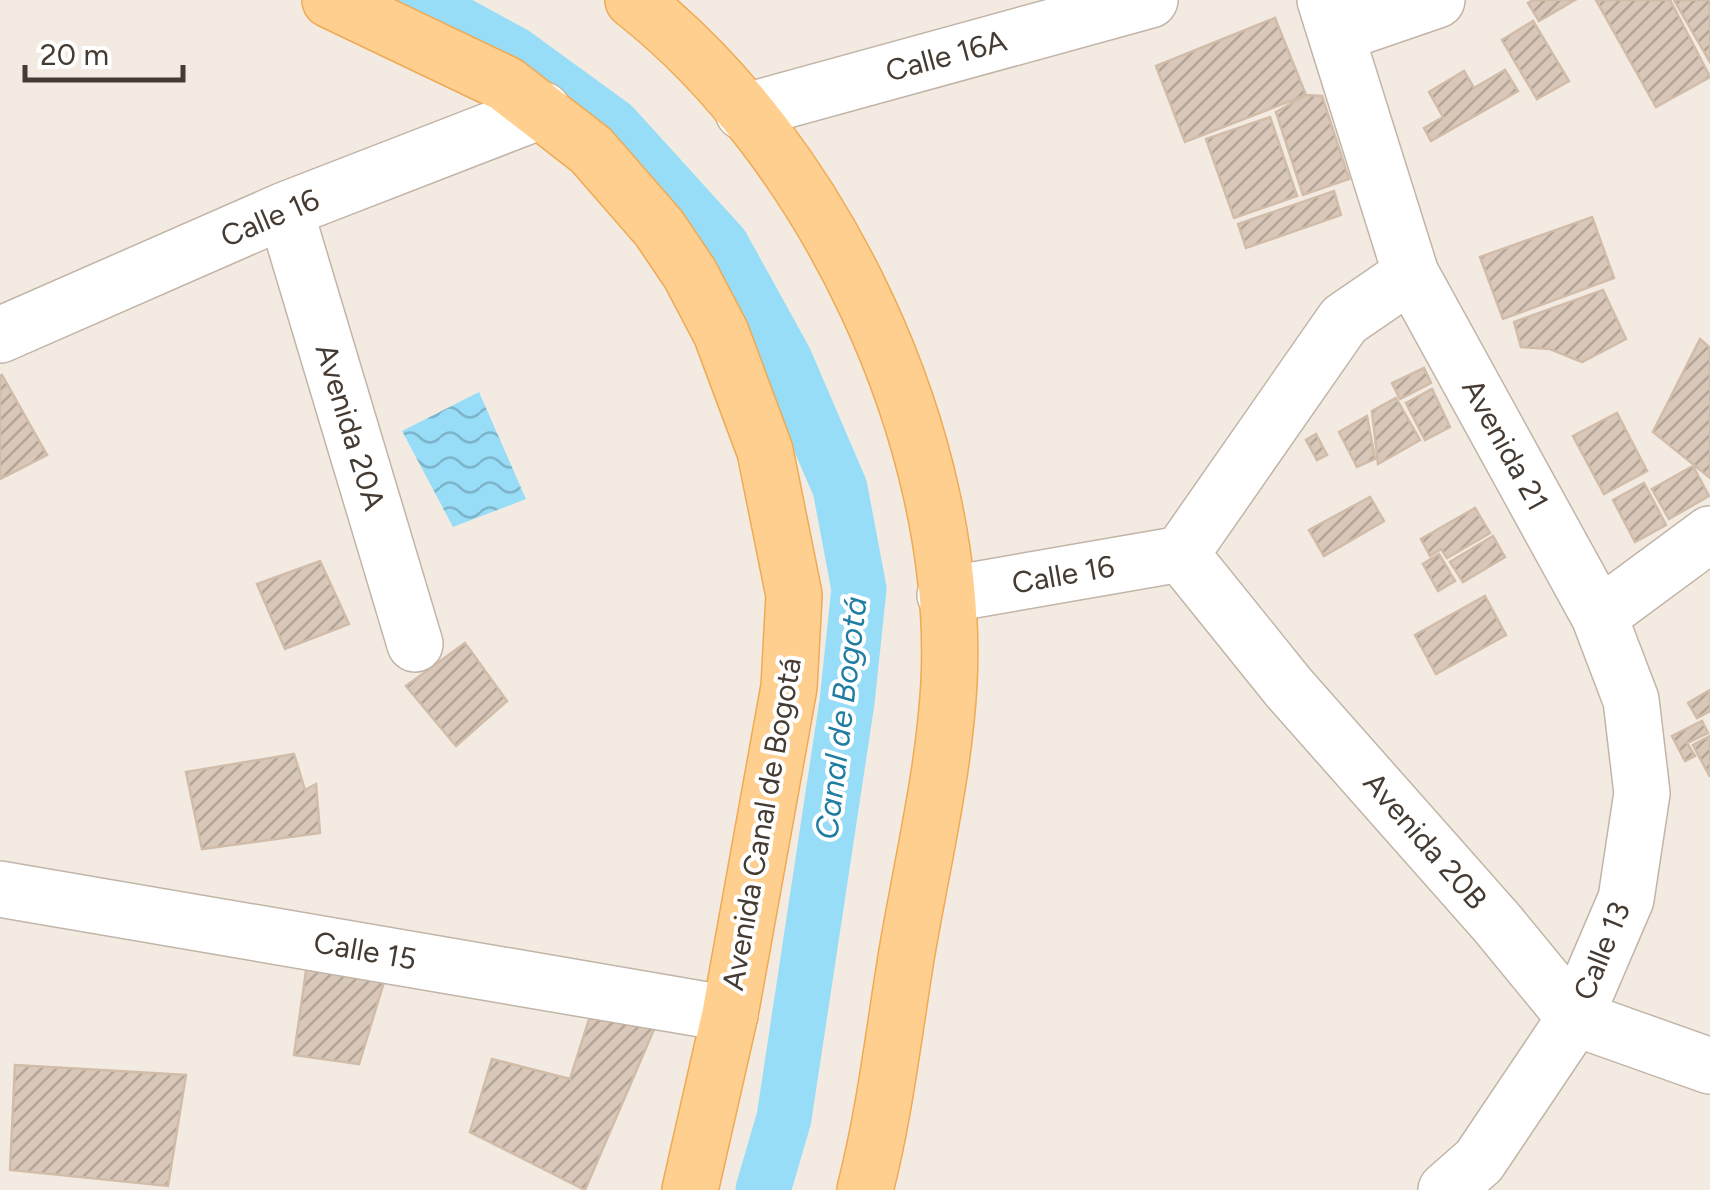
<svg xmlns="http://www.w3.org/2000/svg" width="1710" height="1190" viewBox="0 0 1710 1190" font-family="Figtree,sans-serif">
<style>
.water{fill:url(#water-waves)}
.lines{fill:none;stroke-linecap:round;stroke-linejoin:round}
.canal{stroke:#97ddf7;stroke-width:55}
.building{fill:url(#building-hatch);stroke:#d1bca9;stroke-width:2.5}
.minor-casing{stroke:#c2b4a7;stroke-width:58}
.major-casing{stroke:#efaa54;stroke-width:58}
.minor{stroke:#fff;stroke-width:55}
.major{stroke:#ffcf8f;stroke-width:55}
.labels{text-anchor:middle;stroke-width:8;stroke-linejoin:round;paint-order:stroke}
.street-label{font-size:30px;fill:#453b32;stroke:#fff}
.water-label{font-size:32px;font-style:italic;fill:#1f7da1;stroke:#fff}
</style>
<defs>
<pattern id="water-waves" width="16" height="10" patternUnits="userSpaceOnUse" patternTransform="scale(2.5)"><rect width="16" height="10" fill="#97ddf7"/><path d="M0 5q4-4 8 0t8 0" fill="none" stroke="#7db4c9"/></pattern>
<pattern id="building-hatch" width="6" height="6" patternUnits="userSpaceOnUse" patternTransform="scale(2.5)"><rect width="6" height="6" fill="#d9c8b9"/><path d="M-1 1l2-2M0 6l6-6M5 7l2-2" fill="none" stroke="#b2a497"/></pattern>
</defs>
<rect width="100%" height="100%" fill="#f3ebe2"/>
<path class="water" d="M 479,392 L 526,499 L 453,527 L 402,431 Z"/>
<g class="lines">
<path class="canal" d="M 415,0 L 514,54 L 613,126 L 722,246 L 785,360 L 840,488 L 859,589 L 847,702 L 784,1118 L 763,1190"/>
</g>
<path class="building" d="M 1533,0 L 1575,0 L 1539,21 L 1528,3 Z
M 1596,0 L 1670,0 L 1710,77 L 1656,107 Z
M 1674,0 L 1710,0 L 1710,62 Z
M 1275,18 L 1306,95 L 1185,142 L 1156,66 Z
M 1533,21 L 1569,81 L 1537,99 L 1502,40 Z
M 1505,70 L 1518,91 L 1431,141 L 1424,128 L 1443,117 L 1429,92 L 1464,71 L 1474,88 Z
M 1306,95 L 1322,96 L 1349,179 L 1303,195 L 1276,112 Z
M 1270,117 L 1297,196 L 1234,218 L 1206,139 Z
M 1334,191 L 1341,215 L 1246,248 L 1238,224 Z
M 1592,217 L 1614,278 L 1503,319 L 1480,257 Z
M 1603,290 L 1626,339 L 1582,362 L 1550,349 L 1521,347 L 1514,322 Z
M 1700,339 L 1710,348 L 1710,478 L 1653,432 Z
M 1424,368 L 1431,383 L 1400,399 L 1392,383 Z
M 2,375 L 47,455 L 0,479 L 0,376 Z
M 1432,389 L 1450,427 L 1425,440 L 1406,403 Z
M 1396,398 L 1420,440 L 1378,464 L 1372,411 Z
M 1617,413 L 1647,471 L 1604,494 L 1573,436 Z
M 1367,416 L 1375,459 L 1357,467 L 1339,432 Z
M 1316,434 L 1327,455 L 1317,460 L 1306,440 Z
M 1693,466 L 1709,496 L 1669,519 L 1652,489 Z
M 1644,483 L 1666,525 L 1635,542 L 1613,500 Z
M 1370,497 L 1384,521 L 1324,556 L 1309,530 Z
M 1475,508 L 1490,533 L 1447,558 L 1441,549 L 1430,556 L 1421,539 Z
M 1493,536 L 1505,557 L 1463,582 L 1450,562 Z
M 1439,554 L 1455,581 L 1438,591 L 1423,564 Z
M 320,561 L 349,624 L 285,649 L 257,584 Z
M 1485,596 L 1506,635 L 1436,674 L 1415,635 Z
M 465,643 L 507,701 L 456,746 L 406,686 Z
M 1710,690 L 1710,711 L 1697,718 L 1688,703 Z
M 1702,721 L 1708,733 L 1687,743 L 1695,756 L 1685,761 L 1672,736 Z
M 1710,736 L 1710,777 L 1693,745 Z
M 294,754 L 305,790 L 316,784 L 320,833 L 202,849 L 186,772 Z
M 307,964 L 384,982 L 359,1064 L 294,1055 Z
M 592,1010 L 655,1027 L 585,1190 L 470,1132 L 492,1059 L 570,1079 Z
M 15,1065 L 186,1075 L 168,1186 L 10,1170 Z"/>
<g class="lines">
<defs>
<path id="minor" d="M 1325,0 L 1411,274 L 1599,616 L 1631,700 L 1642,793 L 1626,899 L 1575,1018 L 1479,1161 L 1446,1190
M 1338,34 L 1437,0
M 743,112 L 1150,0
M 285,210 L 415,644
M 0,335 L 285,210 L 543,110
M 1181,554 L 1289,688 L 1497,923 L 1575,1018 L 1710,1066
M 1181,554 L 1344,320 L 1411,274
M 945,595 L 1181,554
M 1599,616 L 1710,534
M 0,889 L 730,1014"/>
<path id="major" d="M 330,0 L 506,84 L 591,150 L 659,228 L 690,274 L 721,333 L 765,451 L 794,595 L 789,687 L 730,1014 L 690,1190
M 633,0 C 824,150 961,439 949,683 C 944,773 922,864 907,952 C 894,1031 885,1112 865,1190"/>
</defs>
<use href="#minor" class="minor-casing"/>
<use href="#major" class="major-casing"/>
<use href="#minor" class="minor"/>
<use href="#major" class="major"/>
</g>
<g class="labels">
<g class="street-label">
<text transform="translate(946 56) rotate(-15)" y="10">Calle 16A</text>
<text transform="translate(270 218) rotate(-23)" y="10">Calle 16</text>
<text transform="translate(350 427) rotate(73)" y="10">Avenida 20A</text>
<text transform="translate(1505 445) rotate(61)" y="10">Avenida 21</text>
<text transform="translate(1063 575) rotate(-10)" y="10">Calle 16</text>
<text transform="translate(762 824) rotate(-80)" y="10">Avenida Canal de Bogotá</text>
<text transform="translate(1425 841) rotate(49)" y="10">Avenida 20B</text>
<text transform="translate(365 951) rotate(10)" y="10">Calle 15</text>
<text transform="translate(1602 951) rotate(-68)" y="10">Calle 13</text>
</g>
<g class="water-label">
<text transform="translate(841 718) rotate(-83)" y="11">Canal de Bogotá</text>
</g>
</g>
<path d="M25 65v15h158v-15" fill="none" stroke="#453b32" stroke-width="5"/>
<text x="40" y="65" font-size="30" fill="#453b32" stroke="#ffffff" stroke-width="8" paint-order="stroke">20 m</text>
</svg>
